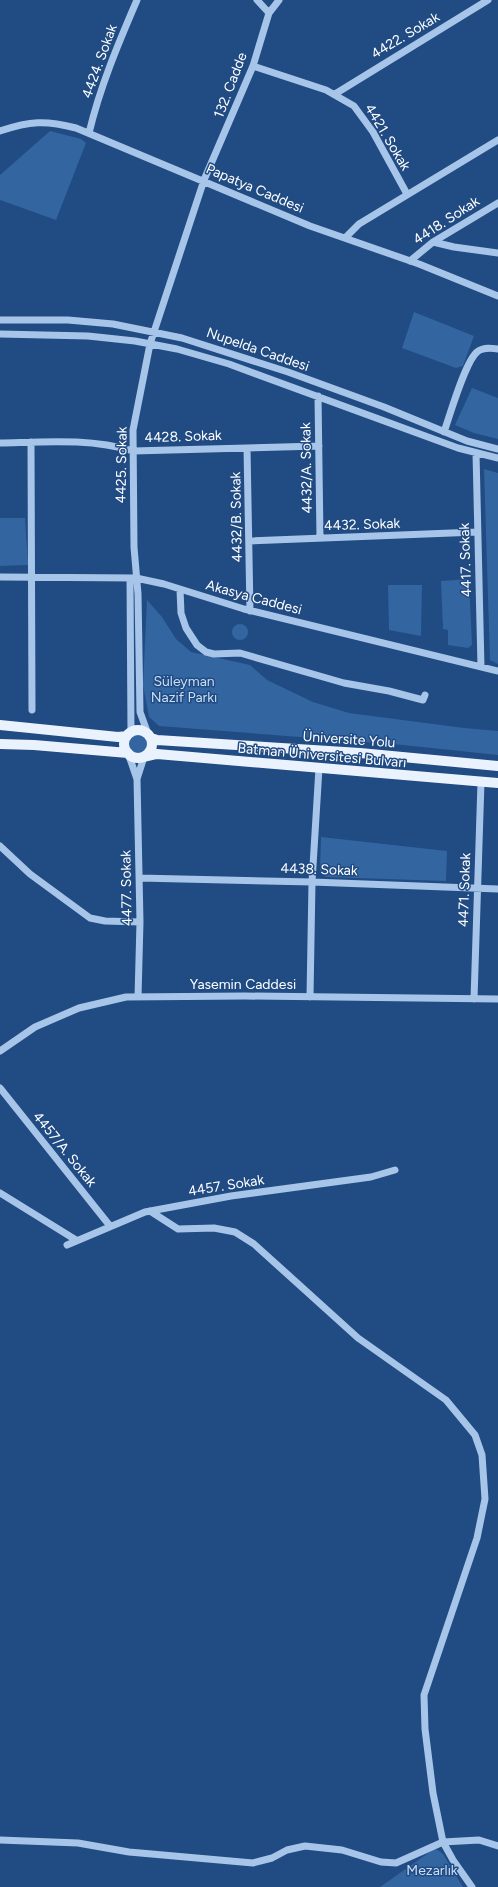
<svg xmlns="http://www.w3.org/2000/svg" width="498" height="1887" viewBox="0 0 498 1887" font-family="Figtree,sans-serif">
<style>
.green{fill:#3365a1}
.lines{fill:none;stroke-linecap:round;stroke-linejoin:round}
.minor{stroke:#a7c5e9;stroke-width:7}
.major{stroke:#eaf2fe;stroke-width:10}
.labels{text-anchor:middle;stroke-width:3;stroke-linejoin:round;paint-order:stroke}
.street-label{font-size:14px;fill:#fff;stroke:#204b83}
.park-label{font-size:14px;fill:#cbdff7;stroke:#204b83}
</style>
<rect width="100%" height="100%" fill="#204b83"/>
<path class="green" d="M 50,131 L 81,139 L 86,143 L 56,220 L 0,200 L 0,175 Z
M 414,312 L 474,336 L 463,366 L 456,368 L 402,348 Z
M 472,388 L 498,398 L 498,439 L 474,433 L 455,425 Z
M 484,469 L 498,473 L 498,664 L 490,660 Z
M 0,518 L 25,518 L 28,565 L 0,566 Z
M 469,579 L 472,645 L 468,648 L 448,645 L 448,630 L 443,629 L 441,581 Z
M 388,585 L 422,585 L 421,636 L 389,630 Z
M 147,600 L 162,617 L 176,639 L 191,652 L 250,665 L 267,680 L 313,702 L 349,713 L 464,728 L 498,731 L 498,755 L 403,745 L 159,726 L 149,717 L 143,685 Z
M232 632a8 8 0 1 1 16 0a8 8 0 1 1-16 0Z
M127 745a11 11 0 1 1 22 0a11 11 0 1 1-22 0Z
M 321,837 L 447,851 L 446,881 L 326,877 L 320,871 Z
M 434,1849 L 438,1850 L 443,1854 L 463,1887 L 380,1887 Z"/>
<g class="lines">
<path class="minor" d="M 257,0 L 269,13
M 253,66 L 326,90 L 354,106 L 373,132 L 407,194
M 335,94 L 488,0
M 0,131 C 30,121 45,120 76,128 L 310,226 L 419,264 L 498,296
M 89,133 C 100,87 118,44 137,0
M 345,238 L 359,224 L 498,140
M 433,242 L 454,247 L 498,253
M 410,261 L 433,242 L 498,203
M 0,320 L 68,320 L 113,324 L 182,338 L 288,372 L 384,407 L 467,441 L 498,449
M 0,334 L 88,336 L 135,341 L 177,349 L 229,364 L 458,448 L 498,458
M 318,396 L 320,538
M 444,432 C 450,415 465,362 477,352 C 483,347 491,348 498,349
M 31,442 L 32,710
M 0,443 C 44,442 90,438 133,451 L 319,446
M 247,448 L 250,611
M 476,453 L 481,667
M 249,541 L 477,532
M 0,577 L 136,578 L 164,584 L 244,609 L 498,671
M 130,578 L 131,733
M 180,590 L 181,613 L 186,628 L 197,645 L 206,652 L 214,654 L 240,653 L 344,683 L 389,691 L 423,700 L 425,695
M 148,734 L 140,712 L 138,594 L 134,547 L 133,430 L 150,344 L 204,180 L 253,66 L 269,13 L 279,0
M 128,753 L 137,779 L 144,757
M 137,779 L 140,922 L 138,997
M 0,846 L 30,874 L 90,918 L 105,921 L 140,922
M 139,878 L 312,882 L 498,889
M 310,997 L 312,882 L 319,768
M 474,999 L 481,782
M 0,1051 L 35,1027 L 79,1008 L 126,997 L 245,996 L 498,999
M 0,1088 L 110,1226
M 0,1193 L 76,1240
M 150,1211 L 178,1229 L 214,1228 L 235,1232 L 254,1244 L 358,1338 L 446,1400 L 475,1435 L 482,1455 L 485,1499 L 477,1538 L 424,1695 L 425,1729 L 433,1793 L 443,1842 L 453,1860 L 472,1887
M 67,1245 L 145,1212 L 231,1196 L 371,1177 L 395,1170
M 0,1840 L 78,1843 L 129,1852 L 253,1863 L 272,1858 L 287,1850 L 305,1846 L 342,1850 L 381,1862 L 396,1863 L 443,1842 L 479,1840 L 498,1846"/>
<path class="major" d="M 0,725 L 118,737 L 127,736
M124 744a14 14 0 1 1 28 0a14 14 0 1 1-28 0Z
M 151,738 L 157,740 L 360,753 L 498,766
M 0,744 L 34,745 L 128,753
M 144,757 L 157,754 L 498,783"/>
</g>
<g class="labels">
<g class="street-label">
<text transform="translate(405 35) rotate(-31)" y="5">4422. Sokak</text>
<text transform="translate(99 61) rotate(-70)" y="5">4424. Sokak</text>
<text transform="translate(230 85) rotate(-69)" y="5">132. Cadde</text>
<text transform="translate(388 137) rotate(59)" y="5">4421. Sokak</text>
<text transform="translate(255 188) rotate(23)" y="5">Papatya Caddesi</text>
<text transform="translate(446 220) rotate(-33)" y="5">4418. Sokak</text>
<text transform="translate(258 349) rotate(19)" y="5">Nupelda Caddesi</text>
<text transform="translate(183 436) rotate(-2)" y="5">4428. Sokak</text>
<text transform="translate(121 465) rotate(-89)" y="5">4425. Sokak</text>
<text transform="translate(306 468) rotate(-91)" y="5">4432/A. Sokak</text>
<text transform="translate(236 517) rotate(-91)" y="5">4432/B. Sokak</text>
<text transform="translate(362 524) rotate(-2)" y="5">4432. Sokak</text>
<text transform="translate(465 560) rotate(-92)" y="5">4417. Sokak</text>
<text transform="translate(254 597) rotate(15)" y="5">Akasya Caddesi</text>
<text transform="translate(349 739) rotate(4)" y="5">Üniversite Yolu</text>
<text transform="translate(322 755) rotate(5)" y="5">Batman Üniversitesi Bulvarı</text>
<text transform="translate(319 869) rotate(2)" y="5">4438. Sokak</text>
<text transform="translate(126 888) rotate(-91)" y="5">4477. Sokak</text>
<text transform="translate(464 890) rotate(-88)" y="5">4471. Sokak</text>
<text x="243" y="989">Yasemin Caddesi</text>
<text transform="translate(65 1149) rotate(51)" y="5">4457/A. Sokak</text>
<text transform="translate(226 1185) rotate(-9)" y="5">4457. Sokak</text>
</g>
<g class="park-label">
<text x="184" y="686">Süleyman<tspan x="184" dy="16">Nazif Parkı</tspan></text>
<text x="432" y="1875">Mezarlık</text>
</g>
</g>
</svg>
